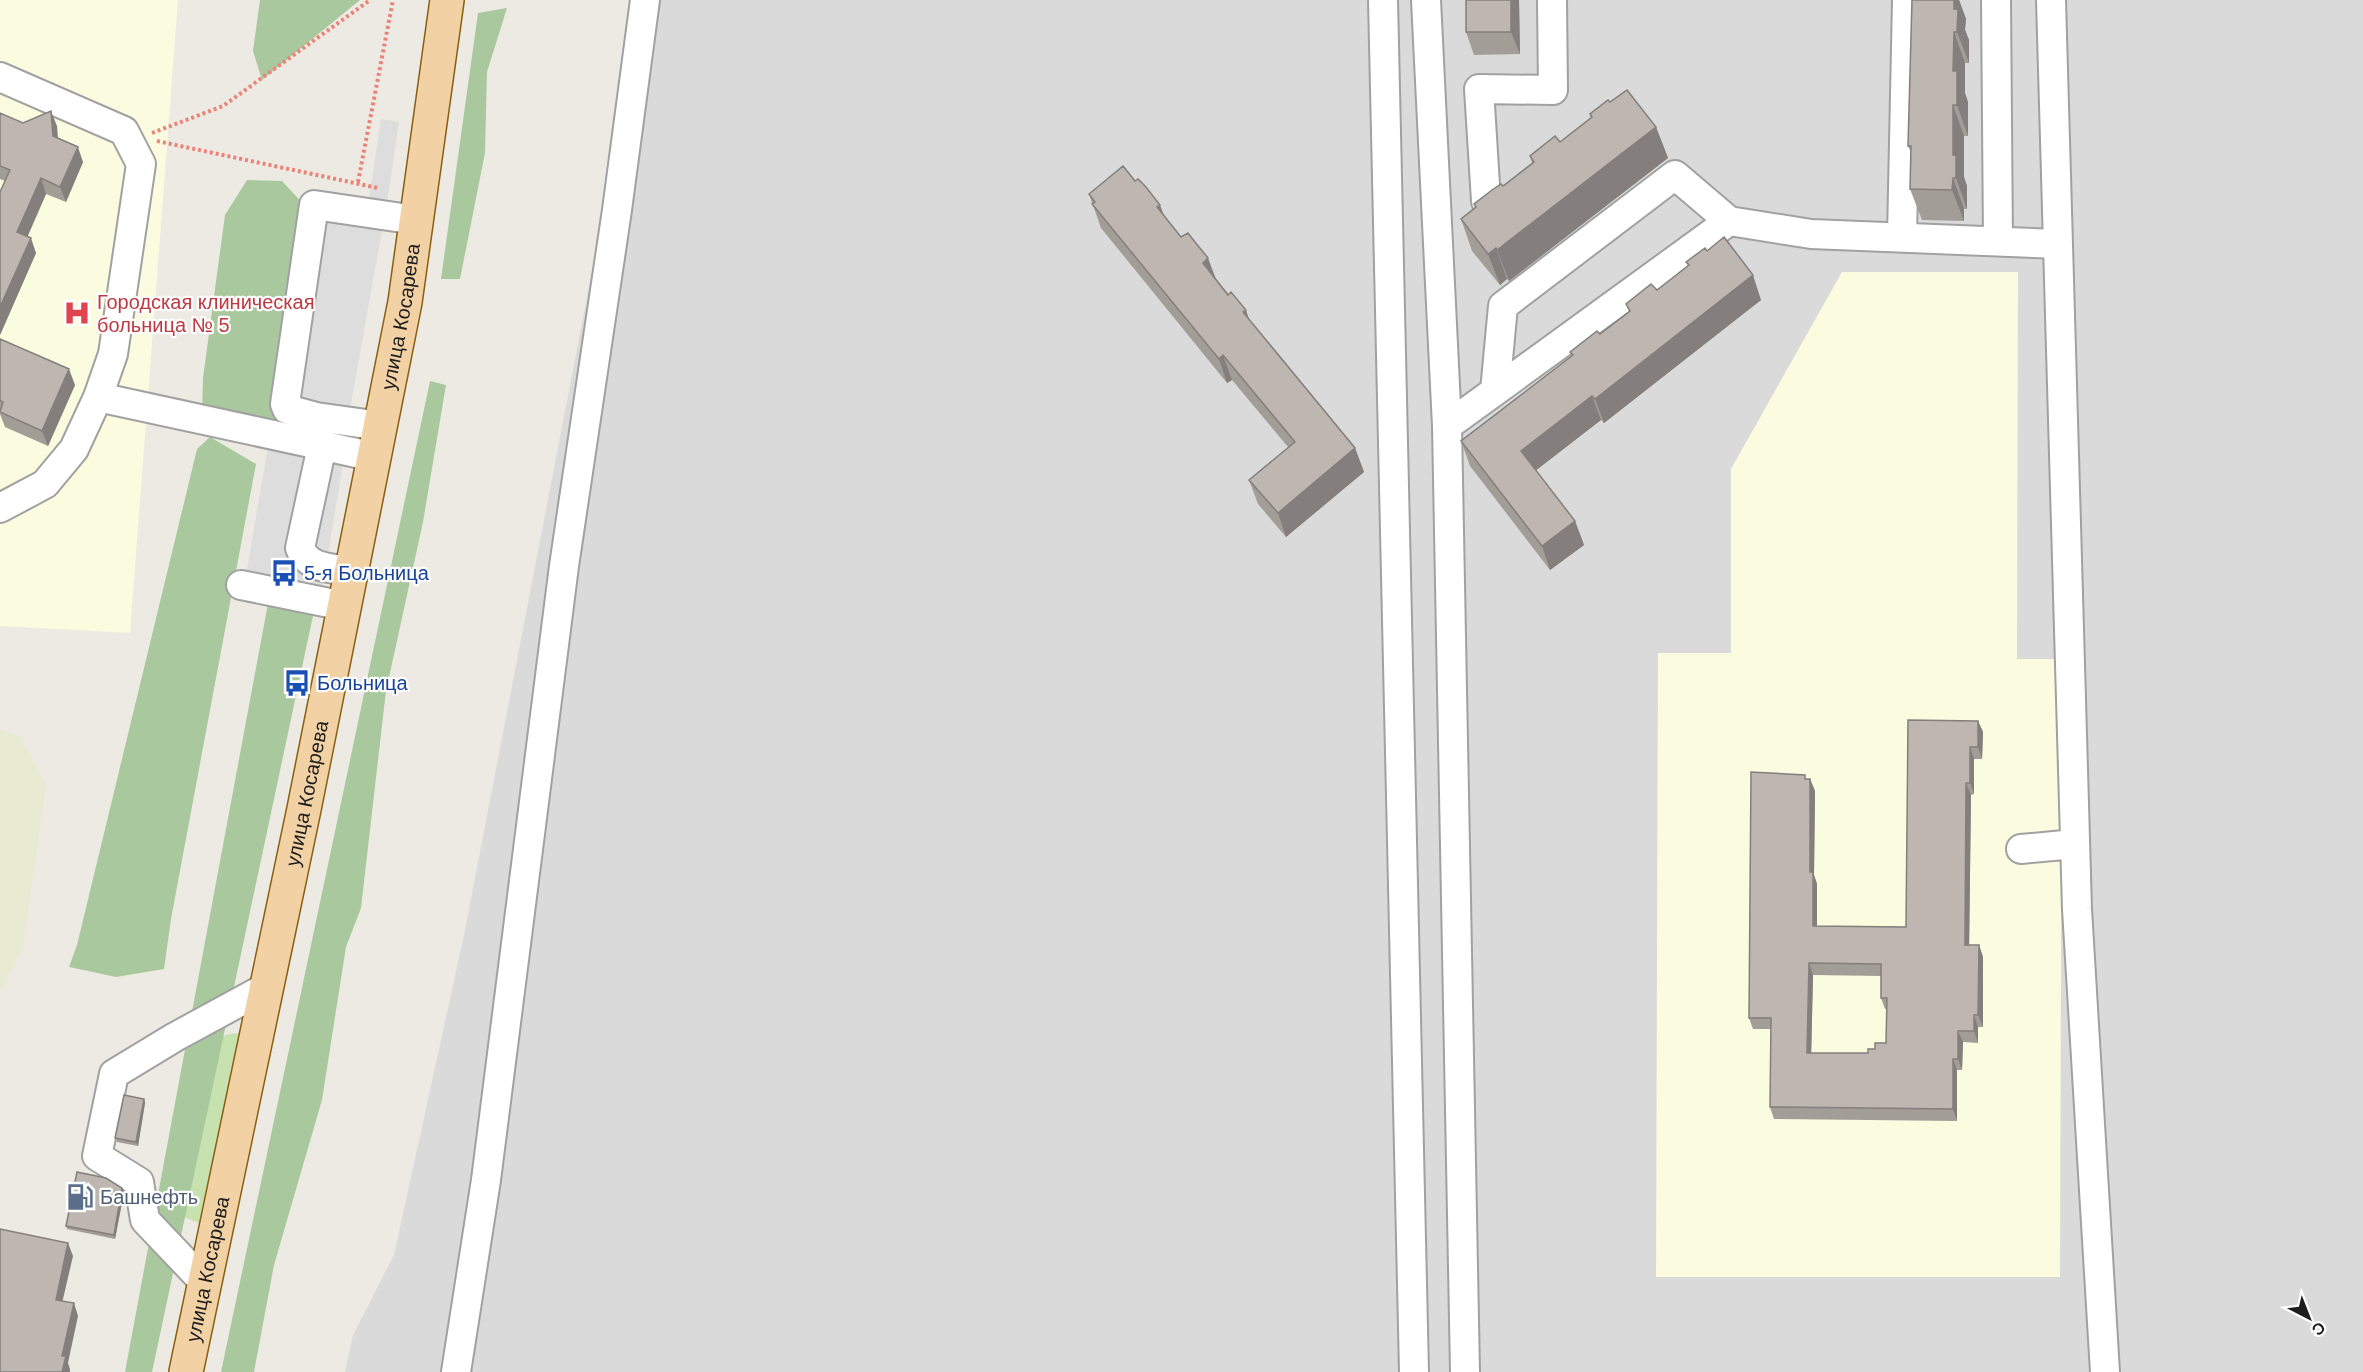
<svg xmlns="http://www.w3.org/2000/svg" width="2363" height="1372" viewBox="0 0 2363 1372" font-family="Helvetica,sans-serif">
<style>
.residential{fill:#dbdada}
.education{fill:#fbfbdf}
.farmland{fill:#e8ead1}
.grass{fill:#c8e2af}
.forest{fill:#aac89d}
.parking{fill:#ddd}
.lines{fill:none;stroke-linecap:round;stroke-linejoin:round}
.minor-casing{stroke:#a1a1a1;stroke-width:32}
.major-casing{stroke:#876010;stroke-width:36}
.path{stroke:#eb8478;stroke-width:4;stroke-dasharray:3 3;stroke-linecap:butt}
.minor{stroke:#fff;stroke-width:28}
.major{stroke:#f2d1a5;stroke-width:33}
.wall{fill:#a39d98;fill-rule:evenodd}
.shaded-wall{fill:#847f7c}
.building{fill:#bdb6b1;stroke:#847f7c;stroke-width:1.5;fill-rule:evenodd}
.labels{text-anchor:middle;stroke-width:4.5;stroke-linejoin:round;paint-order:stroke}
.health-label{font-size:20px;fill:#be3a42;stroke:#fff;text-anchor:start}
.street-label{font-size:20px;fill:#1d1d1d;stroke:#fff}
.transit-label{font-size:20px;fill:#164399;stroke:#fff;text-anchor:start}
.service-label{font-size:20px;fill:#4e5e75;stroke:#fff;text-anchor:start}
</style>
<rect width="100%" height="100%" fill="#edeae4"/>
<path class="residential" d="M 649,0 L 2363,0 L 2363,1372 L 345,1372 L 353,1335 L 394,1255 L 464,935 L 626,95 Z"/>
<path class="education" d="M 0,0 L 178,0 L 130,633 L 0,626 Z
M 1842,272 L 2018,272 L 2017,659 L 2062,659 L 2060,1277 L 1656,1277 L 1658,653 L 1731,653 L 1731,469 Z"/>
<path class="farmland" d="M 0,730 L 20,736 L 46,786 L 23,946 L 0,992 Z"/>
<path class="grass" d="M 240,1033 L 199,1223 L 179,1215 L 219,1038 L 229,1034 Z"/>
<path class="forest" d="M 260,0 L 360,0 L 262,80 L 253,51 Z
M 507,8 L 487,72 L 485,153 L 460,279 L 441,279 L 478,13 Z
M 247,180 L 282,181 L 321,223 L 292,426 L 202,413 L 203,378 L 225,215 Z
M 430,381 L 446,385 L 423,522 L 386,691 L 361,908 L 346,947 L 322,1100 L 274,1265 L 254,1372 L 221,1372 Z
M 210,437 L 256,464 L 171,919 L 164,969 L 116,977 L 69,967 L 77,945 L 197,449 Z
M 327,550 L 152,1372 L 125,1372 L 277,555 Z"/>
<path class="parking" d="M 381,119 L 399,122 L 387,202 L 369,199 Z
M 318,207 L 384,219 L 347,426 L 280,414 Z
M 268,447 L 344,459 L 321,594 L 245,581 Z"/>
<g class="lines">
<defs>
<path id="minor" d="M 1383,0 L 1414,1372
M 1426,0 L 1447,426 L 1729,221
M 1996,0 L 1998,241
M 2051,0 L 2077,909 L 2105,1372
M 0,77 L 124,131 L 141,164 L 113,354 L 98,397 L 74,449 L 45,484 L 0,508
M 1486,201 L 1479,89 L 1553,90 L 1552,0
M 1902,237 L 1907,0
M 1495,391 L 1503,306 L 1675,175 L 1729,221 L 1811,234 L 2058,244
M 98,397 L 375,457
M 381,426 L 316,417 L 287,409 L 285,404 L 314,205 L 416,220
M 1447,426 L 1465,1372
M 322,446 L 300,548 C 308,569 331,568 351,571
M 241,585 L 344,606
M 2021,849 L 2075,844
M 205,1283 L 145,1220 L 139,1182 L 97,1156 L 114,1074 L 175,1037 L 267,987
M 456,1372 L 486,1180 L 564,566 L 617,210 L 645,0"/>
<g id="major">
<path id="s1" d="M 186,1372 L 304,809 L 405,302 L 447,0"/>
</g>
</defs>
<use href="#minor" class="minor-casing"/>
<use href="#major" class="major-casing"/>
<path class="path" d="M 152,133 L 223,106 L 370,0
M 157,141 L 378,188
M 358,182 L 393,0"/>
<use href="#minor" class="minor"/>
<use href="#major" class="major"/>
</g>
<path class="wall" d="M 1466,0 L 1519,0 L 1520,54 L 1474,55 L 1466,32 Z
M 1912,0 L 1959,0 L 1966,19 L 1965,30 L 1969,40 L 1969,63 L 1965,63 L 1965,93 L 1968,102 L 1968,136 L 1964,136 L 1964,177 L 1967,186 L 1967,209 L 1964,209 L 1964,221 L 1922,220 L 1910,189 L 1911,152 L 1908,146 Z
M 1610,102 L 1656,127 L 1668,158 L 1509,281 L 1507,279 L 1500,285 L 1472,251 L 1461,219 L 1475,208 L 1474,204 L 1503,186 L 1532,163 L 1530,156 L 1560,142 L 1591,118 L 1590,114 Z
M 0,113 L 23,123 L 57,126 L 58,138 L 83,162 L 66,202 L 46,194 L 27,237 L 36,253 L 0,335 L 5,181 L 0,179 Z
M 1089,194 L 1164,216 L 1355,448 L 1364,472 L 1286,537 L 1258,504 L 1249,480 L 1288,447 L 1232,380 L 1227,383 L 1101,228 Z
M 1707,251 L 1761,300 L 1604,423 L 1601,420 L 1536,470 L 1575,521 L 1584,545 L 1550,570 L 1470,466 L 1461,441 L 1572,356 L 1570,352 L 1600,334 L 1629,312 L 1626,304 L 1657,290 L 1688,265 L 1686,262 Z
M 0,339 L 75,385 L 48,446 L 5,427 L 0,414 Z
M 1978,721 L 1983,732 L 1982,759 L 1974,759 L 1974,794 L 1971,795 L 1969,945 L 1979,945 L 1983,957 L 1983,1027 L 1978,1027 L 1978,1043 L 1963,1042 L 1962,1070 L 1957,1070 L 1957,1121 L 1774,1119 L 1770,1107 L 1771,1029 L 1753,1029 L 1749,1018 L 1806,779 L 1810,779 L 1815,791 L 1814,875 L 1817,884 L 1817,926 L 1906,927 ZM 1813,975 L 1881,976 L 1881,998 L 1885,1009 L 1887,1009 L 1886,1043 L 1868,1053 L 1811,1053 Z
M 144,1099 L 145,1103 L 138,1146 L 117,1142 L 115,1138 Z
M 122,1188 L 124,1192 L 115,1239 L 67,1229 L 66,1226 Z"/>
<path class="shaded-wall" d="M 1511,0 L 1519,0 L 1520,54 L 1511,32 Z
M 1954,0 L 1959,0 L 1966,19 L 1965,30 L 1969,40 L 1969,63 L 1957,32 L 1954,9 Z
M 1954,32 L 1965,63 L 1965,93 L 1968,102 L 1968,136 L 1957,105 L 1953,71 Z
M 1953,105 L 1964,136 L 1964,177 L 1967,186 L 1967,209 L 1956,178 L 1953,155 Z
M 51,111 L 57,126 L 58,152 L 53,136 Z
M 1656,127 L 1668,158 L 1509,281 L 1497,250 Z
M 78,147 L 83,162 L 66,202 L 60,187 Z
M 41,178 L 46,194 L 23,247 L 17,232 Z
M 1953,178 L 1964,209 L 1964,221 L 1952,190 Z
M 1160,205 L 1169,229 L 1157,207 Z
M 31,238 L 36,253 L 0,335 L 0,307 Z
M 1496,248 L 1507,279 L 1500,285 L 1488,254 Z
M 1208,258 L 1217,282 L 1203,263 Z
M 1753,275 L 1761,300 L 1604,423 L 1595,399 Z
M 1246,310 L 1254,335 L 1243,312 Z
M 1223,355 L 1232,380 L 1227,383 L 1219,359 Z
M 69,369 L 75,385 L 48,446 L 42,431 Z
M 1592,396 L 1601,420 L 1530,475 L 1521,451 Z
M 1355,448 L 1364,472 L 1286,537 L 1278,513 Z
M 1575,521 L 1584,545 L 1550,570 L 1542,546 Z
M 1978,721 L 1983,732 L 1982,759 L 1978,747 Z
M 1970,747 L 1974,759 L 1974,794 L 1970,783 Z
M 1810,779 L 1815,791 L 1814,875 L 1817,884 L 1817,938 L 1813,926 L 1810,872 Z
M 1966,783 L 1971,795 L 1969,956 L 1965,945 Z
M 1979,945 L 1983,957 L 1983,1027 L 1978,1015 Z
M 1809,963 L 1813,975 L 1811,1065 L 1807,1053 Z
M 1974,1015 L 1978,1027 L 1978,1043 L 1974,1031 Z
M 1958,1031 L 1963,1042 L 1962,1070 L 1958,1059 Z
M 1953,1059 L 1957,1070 L 1957,1121 L 1953,1109 Z
M 144,1099 L 145,1103 L 138,1146 L 136,1142 Z
M 122,1188 L 124,1192 L 115,1239 L 114,1235 Z
M 68,1243 L 73,1256 L 60,1312 L 56,1300 Z
M 74,1303 L 78,1316 L 68,1363 L 70,1369 L 70,1372 L 62,1372 L 62,1356 Z"/>
<path class="building" d="M 1466,0 L 1511,0 L 1511,32 L 1466,32 Z
M 1912,0 L 1954,0 L 1954,9 L 1958,9 L 1957,32 L 1954,32 L 1953,71 L 1957,71 L 1957,105 L 1953,105 L 1953,155 L 1956,155 L 1956,178 L 1953,178 L 1952,190 L 1910,189 L 1911,146 L 1908,146 Z
M 1627,90 L 1656,127 L 1497,250 L 1496,248 L 1488,254 L 1461,219 L 1476,207 L 1474,204 L 1492,190 L 1501,184 L 1503,186 L 1534,162 L 1530,156 L 1555,136 L 1560,142 L 1592,117 L 1590,114 L 1608,100 L 1610,102 Z
M 51,111 L 53,136 L 78,147 L 60,187 L 41,178 L 17,232 L 31,238 L 0,307 L 0,192 L 10,170 L 0,166 L 0,113 L 23,123 Z
M 1123,166 L 1135,181 L 1138,179 L 1146,187 L 1160,205 L 1157,207 L 1181,237 L 1188,233 L 1195,242 L 1208,258 L 1203,263 L 1228,295 L 1231,292 L 1246,310 L 1243,312 L 1355,448 L 1278,513 L 1249,480 L 1295,442 L 1223,355 L 1219,359 L 1092,204 L 1095,202 L 1089,194 Z
M 1724,237 L 1753,275 L 1595,399 L 1592,396 L 1521,451 L 1575,521 L 1542,546 L 1461,441 L 1573,355 L 1570,352 L 1597,331 L 1600,334 L 1630,311 L 1626,304 L 1651,284 L 1657,290 L 1689,265 L 1686,262 L 1705,248 L 1707,251 Z
M 0,339 L 69,369 L 42,431 L 0,412 L 3,402 L 0,400 Z
M 1908,720 L 1978,721 L 1978,747 L 1970,747 L 1970,783 L 1966,783 L 1965,945 L 1979,945 L 1978,1015 L 1974,1015 L 1974,1031 L 1958,1031 L 1958,1059 L 1953,1059 L 1953,1109 L 1770,1107 L 1771,1018 L 1749,1018 L 1751,772 L 1805,775 L 1805,779 L 1810,779 L 1810,872 L 1813,872 L 1813,926 L 1906,927 ZM 1809,963 L 1881,964 L 1881,998 L 1887,998 L 1886,1043 L 1875,1043 L 1875,1049 L 1868,1049 L 1868,1053 L 1807,1053 Z
M 124,1095 L 144,1099 L 136,1142 L 115,1138 Z
M 77,1172 L 106,1178 L 122,1188 L 114,1235 L 66,1226 Z
M 0,1229 L 68,1243 L 56,1300 L 74,1303 L 62,1356 L 66,1356 L 62,1372 L 0,1372 Z"/>
<defs>
<symbol id="hospital-bare" viewBox="-9 -9 18 18"><path d="M-5-5h3v3.5h4V-5h3V5h-3V1.5h-4V5h-3Z" fill="#e0444e" stroke="#fff" stroke-width="2.5" paint-order="stroke"/></symbol>
<symbol id="bus-bare" viewBox="-9 -9 18 18"><path d="M-5-6H5V4H4V6H2V4H-2V6H-4V4H-5ZM-3.5-4V0h7V-4ZM-3.5 1.2v1.5H-2V1.2ZM2 1.2v1.5H3.5V1.2Z" fill="#1a4fb4" stroke="#fff" stroke-width="2.5" paint-order="stroke"/></symbol>
<symbol id="fuel-bare" viewBox="-9 -9 18 18"><path d="M-5.5-6h7V0h2V4h1.3V-2.5L3-4.5l.8-.8L6-3V5H2.5V1h-1V6h-7ZM-4.2-4.7v3.2H.2V-4.7Z" fill="#5c6f8a" stroke="#fff" stroke-width="2.5" paint-order="stroke"/></symbol>
</defs>
<g fill-rule="evenodd">
<use href="#hospital-bare" x="58" y="294" width="38" height="38"/>
<use href="#bus-bare" x="265" y="554" width="38" height="38"/>
<use href="#bus-bare" x="278" y="664" width="38" height="38"/>
<use href="#fuel-bare" x="61" y="1178" width="38" height="38"/>
</g>
<g class="labels">
<g class="health-label">
<text x="97" y="309">Городская клиническая<tspan x="97" dy="23">больница № 5</tspan></text>
</g>
<g class="street-label">
<text dy="7" stroke="none"><textPath href="#s1" startOffset="1077">улица Косарева</textPath></text>
<text dy="7" stroke="none"><textPath href="#s1" startOffset="591">улица Косарева</textPath></text>
<text dy="7" stroke="none"><textPath href="#s1" startOffset="105">улица Косарева</textPath></text>
</g>
<g class="transit-label">
<text x="304" y="580">5-я Больница</text>
<text x="317" y="690">Больница</text>
</g>
<g class="service-label">
<text x="100" y="1204">Башнефть</text>
</g>
</g>
<g transform="translate(2309 1318) rotate(138)" stroke="#ffffff" stroke-width="4.5" paint-order="stroke">
<path d="M0-4.5L10 22L0 15L-10 22Z" fill="#1d1d1d"/>
<text y="-9" font-size="16" font-weight="bold" text-anchor="middle" fill="#1d1d1d">С</text>
</g>
</svg>
